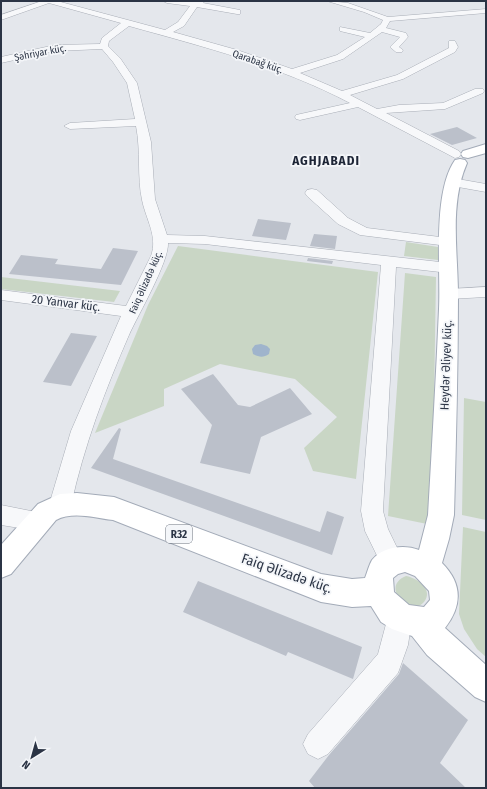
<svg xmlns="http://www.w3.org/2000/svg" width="487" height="789" viewBox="0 0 487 789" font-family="'Fira Sans Condensed',sans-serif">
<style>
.green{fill:#c9d6c5}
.water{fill:#9fb4cc}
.building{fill:#bbc0ca}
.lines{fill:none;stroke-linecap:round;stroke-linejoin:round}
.minor-casing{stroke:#a9aeb7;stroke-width:1}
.major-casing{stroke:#a3abb8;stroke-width:2}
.minor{fill:#f7f8fa;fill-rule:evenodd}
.major{fill:#fff;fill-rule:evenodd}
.labels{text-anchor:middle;stroke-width:3.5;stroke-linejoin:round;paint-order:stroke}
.far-street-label{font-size:10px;fill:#2b3445;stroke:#f4f6f9}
.shield{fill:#f4f6f9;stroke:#676e7b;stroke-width:1}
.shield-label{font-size:11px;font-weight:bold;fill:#2b3445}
.street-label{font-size:12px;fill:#2b3445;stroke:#f4f6f9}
.far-district-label{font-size:13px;font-weight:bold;letter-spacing:1px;fill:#1d2536;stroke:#f4f6f9}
.near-street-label{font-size:14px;fill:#2b3445;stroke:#f4f6f9}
</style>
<rect width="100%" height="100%" fill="#e4e7ec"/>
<path class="green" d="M 406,242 L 438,247 L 438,260 L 404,256 Z
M 178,246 L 378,272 L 356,479 L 313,471 L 304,448 L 337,417 L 295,379 L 220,364 L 164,389 L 164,406 L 95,433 L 148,305 Z
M 405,273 L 436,277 L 432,525 L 388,516 Z
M 1,277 L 120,291 L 114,302 L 1,289 Z
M 464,398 L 486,402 L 486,520 L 462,515 Z
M 463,527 L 486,532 L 486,657 L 477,649 L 464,629 L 459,614 Z
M 406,576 C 417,578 434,589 424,602 C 411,618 379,587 406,576 Z"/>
<path class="water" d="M 261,344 L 267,346 L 270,349 L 269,354 C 263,358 259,357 253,354 L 252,349 L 255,345 Z"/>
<path class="building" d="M 457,127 L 477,138 L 452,145 L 430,134 Z
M 258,219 L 291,223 L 286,240 L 252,236 Z
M 314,234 L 337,236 L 335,249 L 310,246 Z
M 113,248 L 138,251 L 121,285 L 9,274 L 21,255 L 58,259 L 55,264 L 101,269 Z
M 308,258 L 333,261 L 332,264 L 307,261 Z
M 71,333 L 97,336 L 71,386 L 43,382 Z
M 213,374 L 238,405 L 250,407 L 290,388 L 312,414 L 261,437 L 250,474 L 200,463 L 212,425 L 181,389 Z
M 119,428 L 121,429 L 113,459 L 320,532 L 327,511 L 344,517 L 332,555 L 91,468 Z
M 198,581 L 362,647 L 353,679 L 288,652 L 286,656 L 183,612 Z
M 403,663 L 468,720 L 440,763 L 466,788 L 315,788 L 309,781 L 329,755 L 399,674 Z"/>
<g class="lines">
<defs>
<path id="minor" d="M 42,1 L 57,1 L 165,30 L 178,22 L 190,6 L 167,3 L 163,1 L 205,1 L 203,3 L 240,10 L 240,14 L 237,14 L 197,7 L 184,26 L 173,32 L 237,50 L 292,69 L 337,55 L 365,37 L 340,31 L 340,27 L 370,33 L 381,24 L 383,20 L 364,12 L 327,1 L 348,3 L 388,17 L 486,9 L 486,13 L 390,21 L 386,28 L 406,33 L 408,37 L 399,47 L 403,50 L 402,52 L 396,52 L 390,47 L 400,37 L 382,32 L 343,59 L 300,73 L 342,91 L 397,75 L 449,48 L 449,41 L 455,41 L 458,47 L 455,52 L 403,79 L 350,95 L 377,109 L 399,105 L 443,103 L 475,89 L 483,89 L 484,91 L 483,93 L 445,109 L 386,113 L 459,151 L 461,154 L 459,157 L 455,158 L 358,107 L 300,120 L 296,119 L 295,117 L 296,115 L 350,103 C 280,66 204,47 129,26 L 109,41 L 108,46 L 120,58 L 137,83 L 151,142 L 155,199 L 167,235 L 205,236 L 449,263 L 454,265 L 457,268 L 454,271 L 449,273 L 396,267 L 383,511 L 388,529 L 404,562 L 400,570 L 392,573 L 384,570 L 365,531 L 361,511 L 381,265 L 205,244 L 168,243 C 169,262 138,315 129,335 C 105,390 84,446 71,505 L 68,512 L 60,515 L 52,512 L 49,505 L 71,431 L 121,316 L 1,300 L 1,290 L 126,306 L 151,256 C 158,236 146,220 142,200 C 137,177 141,151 136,126 L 70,129 L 64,126 L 70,123 L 135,119 L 127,83 L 113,62 L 102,49 L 55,51 L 1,63 L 1,57 L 55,45 L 100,44 L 102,38 L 121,23 L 49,3 L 1,20 L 1,15 Z
M 452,178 L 486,184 L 486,192 L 447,185 L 446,182 Z
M 312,189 L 317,190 L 348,218 L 367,228 L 448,238 L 453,239 L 455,242 L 453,245 L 448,246 L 360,235 L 338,224 L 307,196 L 305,193 L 307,190 Z
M 486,287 L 486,297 L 449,299 L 443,298 L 441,294 L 443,290 L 449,289 Z
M 1,505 L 46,514 L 49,521 L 46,528 L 38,531 L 1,525 Z
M 399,605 L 408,609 L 412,618 L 408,645 L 398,673 L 328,754 L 318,759 L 308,754 L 303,744 L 308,734 L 378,654 L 390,609 Z"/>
<path id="major" d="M 486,144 L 486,153 L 468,158 L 463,157 L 461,154 L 463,151 Z
M 460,159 L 465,160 L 467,163 C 449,204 458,252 458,296 C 458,369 456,442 454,515 L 449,539 L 442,563 C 463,584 462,606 445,628 L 486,665 L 486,702 L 475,697 L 427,655 L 412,636 L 392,629 L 381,622 L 371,606 L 352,607 L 321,602 L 113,520 C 95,518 73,511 56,520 L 11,574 L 1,578 L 1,545 L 38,504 L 60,494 L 77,493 L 114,497 L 321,574 L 352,579 L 365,578 C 367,573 369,565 372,560 C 382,547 404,544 419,550 L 428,515 C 432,446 436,378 439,309 C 441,269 432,193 455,160 ZM 405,572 L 415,576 L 429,591 L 430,600 L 424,607 L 409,605 L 394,592 L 393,578 L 398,574 Z"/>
</defs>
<use href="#minor" class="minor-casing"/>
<use href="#major" class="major-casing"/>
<use href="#minor" class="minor"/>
<use href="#major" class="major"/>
</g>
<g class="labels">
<g class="far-street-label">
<text transform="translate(40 52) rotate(-11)" y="4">Şəhriyar küç.</text>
<text transform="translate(258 61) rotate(19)" y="4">Qarabağ küç.</text>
<text transform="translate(145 282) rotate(-66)" y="4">Faiq Əlizadə küç.</text>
</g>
<rect class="shield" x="166" y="525" width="26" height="18" rx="3"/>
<g class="shield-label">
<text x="179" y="538">R32</text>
</g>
<g class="street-label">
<text transform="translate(66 303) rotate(7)" y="4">20 Yanvar küç.</text>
<text transform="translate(446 365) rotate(-88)" y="4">Heydər Əliyev küç.</text>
</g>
<g class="far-district-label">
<text x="326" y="165">AGHJABADI</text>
</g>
<g class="near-street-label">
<text transform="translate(287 573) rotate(19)" y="5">Faiq Əlizadə küç.</text>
</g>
</g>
<rect width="487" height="789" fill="none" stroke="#2b3445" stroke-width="4"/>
<g transform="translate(32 757) rotate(217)" stroke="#f4f6f9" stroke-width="3" paint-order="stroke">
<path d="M0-3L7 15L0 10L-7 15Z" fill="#2b3445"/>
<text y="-6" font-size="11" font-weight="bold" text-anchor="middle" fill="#2b3445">N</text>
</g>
</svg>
